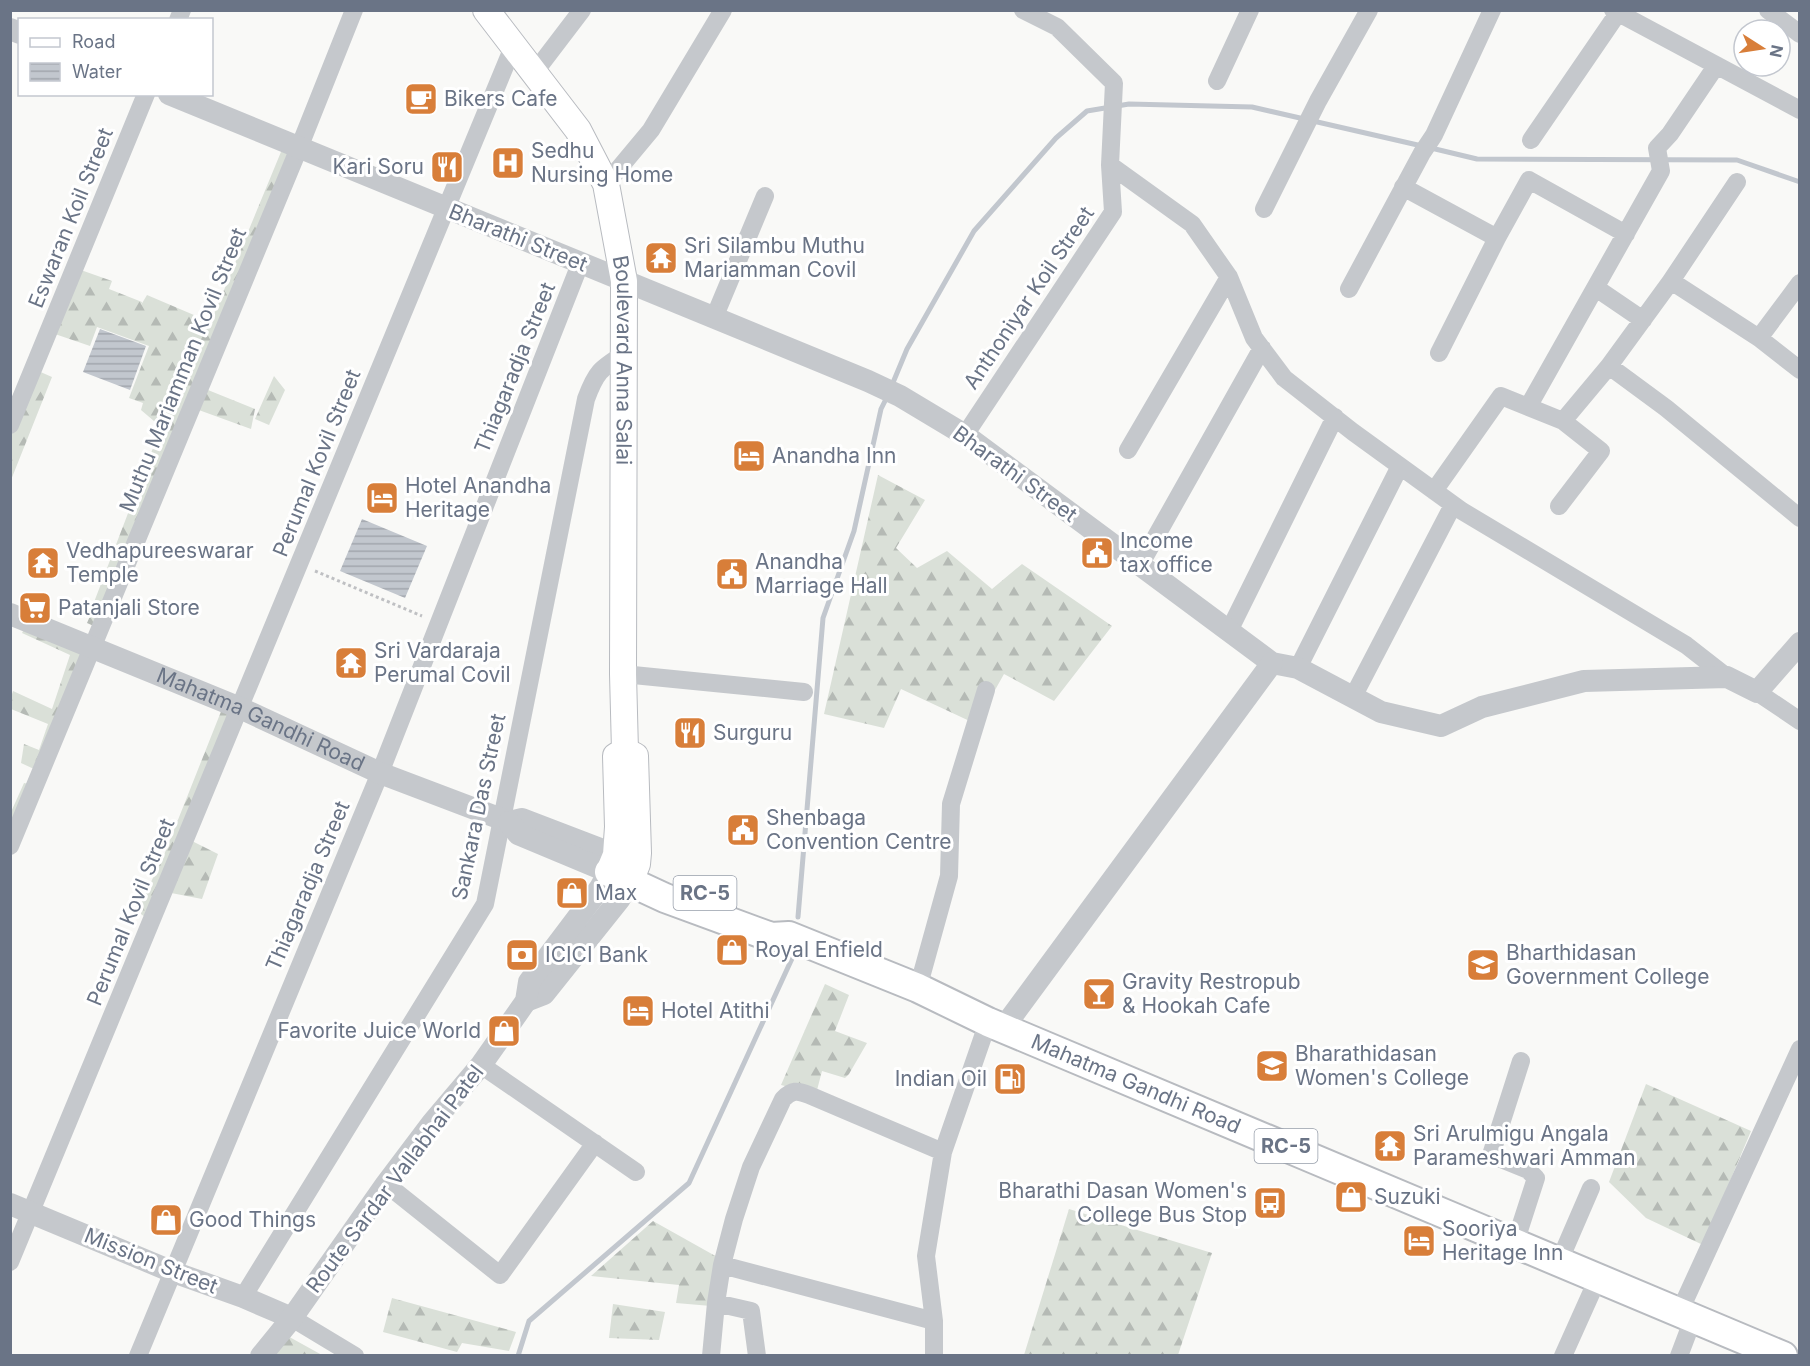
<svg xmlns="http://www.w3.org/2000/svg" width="1810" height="1366" viewBox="0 0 1810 1366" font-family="Inter,sans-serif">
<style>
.forest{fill:url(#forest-firs)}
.water{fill:url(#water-rules)}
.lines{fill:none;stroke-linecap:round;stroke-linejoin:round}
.stream{stroke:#c2c7ce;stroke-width:5}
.secondary-casing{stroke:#b8bbc0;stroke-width:28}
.primary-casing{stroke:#b8bbc0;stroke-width:32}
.path{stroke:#bfc0c3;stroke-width:3;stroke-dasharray:3 3;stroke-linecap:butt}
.minor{stroke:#c5c8cc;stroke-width:18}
.tertiary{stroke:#c5c8cc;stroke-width:22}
.secondary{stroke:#fff;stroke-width:26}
.primary{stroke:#fff;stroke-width:28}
.labels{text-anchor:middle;stroke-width:6;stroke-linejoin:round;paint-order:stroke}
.shield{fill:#fff;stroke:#979eaa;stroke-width:1.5}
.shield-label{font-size:20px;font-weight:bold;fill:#6a7486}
.poi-label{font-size:21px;fill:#6a7486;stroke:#fff;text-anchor:start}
.street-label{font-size:21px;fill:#6a7486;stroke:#fff}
</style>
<defs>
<pattern id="forest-firs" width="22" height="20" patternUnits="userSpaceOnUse" patternTransform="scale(1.5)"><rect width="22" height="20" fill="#dae0d8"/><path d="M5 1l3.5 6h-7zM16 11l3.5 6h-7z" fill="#b5bab5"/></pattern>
<pattern id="water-rules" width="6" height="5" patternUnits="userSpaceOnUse" patternTransform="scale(1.5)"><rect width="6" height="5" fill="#c2c7ce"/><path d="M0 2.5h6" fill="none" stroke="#a2a6ad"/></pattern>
</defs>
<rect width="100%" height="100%" fill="#f9f9f7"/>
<path class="forest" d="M 283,147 L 299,148 L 96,627 L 87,623 L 92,611 L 91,610 L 161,427 L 141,410 L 143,403 L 129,398 L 149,346 L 97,327 L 90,346 L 52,333 L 78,269 L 112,281 L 109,289 L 142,302 L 141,305 L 147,295 L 208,321 L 207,323 L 210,324 Z
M 36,370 L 52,377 L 11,480 L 11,433 Z
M 274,376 L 285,390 L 269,425 L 255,419 Z
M 203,388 L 255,409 L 251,429 L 196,409 Z
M 878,475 L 925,500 L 896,548 L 917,568 L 947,551 L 992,589 L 1022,564 L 1112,626 L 1054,701 L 1004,674 L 976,724 L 901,689 L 884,728 L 824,714 Z
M 27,624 L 89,650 L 11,839 L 11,812 L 24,783 L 29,784 L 34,769 L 21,763 L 24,744 L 39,750 L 48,724 L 11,709 L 11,697 L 13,691 L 52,709 L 70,655 L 22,633 Z
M 224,704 L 236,710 L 149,920 L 137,911 L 164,855 Z
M 188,839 L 218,854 L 202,899 L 166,892 Z
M 825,984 L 849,995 L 835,1031 L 867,1043 L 849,1074 L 845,1078 L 822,1071 L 816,1094 L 781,1085 Z
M 1646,1084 L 1751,1131 L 1703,1245 L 1646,1218 L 1609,1182 Z
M 1069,1209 L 1212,1253 L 1178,1355 L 1024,1355 Z
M 653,1221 L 719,1258 L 711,1306 L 676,1303 L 679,1285 L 591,1276 Z
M 392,1298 L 516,1332 L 509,1351 L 462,1343 L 457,1352 L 383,1332 Z
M 613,1304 L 665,1312 L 659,1340 L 609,1338 Z
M 284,1334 L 322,1355 L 266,1356 Z"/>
<path class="water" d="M 100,329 L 146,346 L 130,390 L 83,372 Z
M 362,519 L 427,546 L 405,598 L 340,571 Z"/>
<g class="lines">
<path class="stream" d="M 1431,148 L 1477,159 L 1737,160 L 1800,182
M 892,385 L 907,349 L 974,231 L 1056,138 L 1087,111 L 1129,104 L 1252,107 L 1422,146
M 798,917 L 823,618 L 854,531 L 881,409 L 887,397
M 518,1356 L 529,1321 L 689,1183 L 795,952 L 795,949"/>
<defs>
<g id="secondary">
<path id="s2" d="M 486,10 L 578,130 L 606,184 L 624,281 L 623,674 L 625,751"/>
<path d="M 625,751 L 635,756 L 638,853 L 637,864 L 630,882"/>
<path d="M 609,872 L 616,855 L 618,827 L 616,756 L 625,751"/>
</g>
<g id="primary">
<path id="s3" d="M 609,872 L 665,898 L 771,937 L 789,936 L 918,988 L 988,1022 L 1783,1356"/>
</g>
</defs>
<use href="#secondary" class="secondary-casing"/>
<use href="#primary" class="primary-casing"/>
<path class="path" d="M 315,571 L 422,616"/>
<path class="minor" d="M 1613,10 L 1800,110
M 1768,10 L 1800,34
M 178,20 L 182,10
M 534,73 L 582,10
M 1217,81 L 1250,10
M 1531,140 L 1618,13
M 1110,165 L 1192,224 L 1229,277 L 1254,338 L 1284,378 L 1353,432 L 1462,511 L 1686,645 L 1727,677
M 606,184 L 651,130 L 723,10
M 1403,187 L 1497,238
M 1264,209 L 1318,101 L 1369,10
M 1671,281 L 1759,338 L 1800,370
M 1596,288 L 1643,320
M 1349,289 L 1422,153 L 1434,135 L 1492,10
M 714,318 L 765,196
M 1759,338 L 1800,283
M 1439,353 L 1497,238 L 1529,180 L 1626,234
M 1609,366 L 1666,408 L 1800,518
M 1528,407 L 1661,171 L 1657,148 L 1670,134 L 1716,66
M 10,425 L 146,94
M 965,435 L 1113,212 L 1110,165 L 1114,83 L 1057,27 L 1023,10
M 1128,450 L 1229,277
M 1434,491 L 1501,396 L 1563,421 L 1609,366 L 1671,281 L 1737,182
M 1559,506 L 1601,451 L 1563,421
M 1140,565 L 1262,348
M 1229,631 L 1335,417
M 1298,668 L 1400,466
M 623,674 L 804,692
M 1757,692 L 1800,721
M 1353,697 L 1453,505
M 10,846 L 299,148 L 354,10
M 918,988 L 949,876 L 951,804 L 986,690
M 481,1065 L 636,1172
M 386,1184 L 500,1275 L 595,1143
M 1515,1243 L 1536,1178 L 1528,1170 L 1491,1155 L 1521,1061
M 10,1262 L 513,47
M 1559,1262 L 1591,1188
M 722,1265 L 734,1219 L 751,1167 L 783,1099 C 792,1090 797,1090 809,1095 L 943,1152
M 243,1297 L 485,904 L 586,399 C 596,372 600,369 624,354
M 716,1303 L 751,1311 L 757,1356
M 1679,1313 L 1800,1049
M 292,1318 L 355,1356
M 138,1356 L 380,773 L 580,264
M 711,1356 L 716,1303 L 722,1265 L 934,1321
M 934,1356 L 934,1321 L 926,1256 L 943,1152 L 988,1022
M 1563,1356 L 1598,1278
M 1679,1356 L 1693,1319"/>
<g class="tertiary">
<path d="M 10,29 L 20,33"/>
<path d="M 169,94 L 703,313 L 868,381 L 900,396 L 965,435 L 1272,663 L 1298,668 L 1381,712 L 1441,726 L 1482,707 L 1584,681 L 1727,677 L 1757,692 L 1800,643"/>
<path id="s1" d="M 10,614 L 240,708 L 380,773 L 509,822 L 522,819 L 616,855"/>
<path d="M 526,1001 L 544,994 L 619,900 L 630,882"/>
<path d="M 1004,1027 L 1272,663"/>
<path d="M 10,1204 L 173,1272 L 243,1297 L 292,1318"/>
<path d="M 261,1356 L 292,1318 L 386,1184 L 432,1123 L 481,1065 L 526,1001 L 529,982 L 600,888 L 609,872 L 518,834 L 509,822"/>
</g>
<use href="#secondary" class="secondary"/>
<use href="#primary" class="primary"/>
</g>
<defs>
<symbol id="cafe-square" viewBox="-11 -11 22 22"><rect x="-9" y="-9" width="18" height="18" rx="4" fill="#d87e39" stroke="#fff"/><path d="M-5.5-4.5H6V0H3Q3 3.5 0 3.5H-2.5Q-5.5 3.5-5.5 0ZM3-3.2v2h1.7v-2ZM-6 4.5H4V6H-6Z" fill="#fff"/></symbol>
<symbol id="hospital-square" viewBox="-11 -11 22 22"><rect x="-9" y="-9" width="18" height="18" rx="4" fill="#d87e39" stroke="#fff"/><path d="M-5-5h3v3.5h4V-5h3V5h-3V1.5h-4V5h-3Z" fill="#fff"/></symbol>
<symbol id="restaurant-square" viewBox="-11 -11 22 22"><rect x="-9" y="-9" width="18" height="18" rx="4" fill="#d87e39" stroke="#fff"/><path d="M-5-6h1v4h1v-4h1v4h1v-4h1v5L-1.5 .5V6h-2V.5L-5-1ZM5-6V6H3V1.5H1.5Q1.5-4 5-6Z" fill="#fff"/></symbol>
<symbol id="temple-square" viewBox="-11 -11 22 22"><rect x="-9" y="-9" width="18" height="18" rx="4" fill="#d87e39" stroke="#fff"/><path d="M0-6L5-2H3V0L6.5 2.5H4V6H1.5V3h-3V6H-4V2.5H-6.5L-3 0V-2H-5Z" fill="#fff"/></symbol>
<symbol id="hotel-square" viewBox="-11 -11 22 22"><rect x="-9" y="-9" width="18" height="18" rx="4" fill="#d87e39" stroke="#fff"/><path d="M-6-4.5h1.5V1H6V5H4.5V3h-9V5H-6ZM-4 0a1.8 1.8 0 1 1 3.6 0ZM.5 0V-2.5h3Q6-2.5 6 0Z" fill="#fff"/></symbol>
<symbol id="civic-square" viewBox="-11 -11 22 22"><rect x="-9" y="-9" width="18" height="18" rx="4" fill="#d87e39" stroke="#fff"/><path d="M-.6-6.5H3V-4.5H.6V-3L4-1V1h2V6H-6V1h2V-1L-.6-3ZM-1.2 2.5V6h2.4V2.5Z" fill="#fff"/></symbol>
<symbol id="supermarket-square" viewBox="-11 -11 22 22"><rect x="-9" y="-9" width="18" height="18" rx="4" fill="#d87e39" stroke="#fff"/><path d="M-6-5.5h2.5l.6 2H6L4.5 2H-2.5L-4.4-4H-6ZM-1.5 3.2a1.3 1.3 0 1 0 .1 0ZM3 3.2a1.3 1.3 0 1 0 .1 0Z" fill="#fff"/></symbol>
<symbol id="shop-square" viewBox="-11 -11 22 22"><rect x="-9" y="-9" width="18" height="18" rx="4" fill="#d87e39" stroke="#fff"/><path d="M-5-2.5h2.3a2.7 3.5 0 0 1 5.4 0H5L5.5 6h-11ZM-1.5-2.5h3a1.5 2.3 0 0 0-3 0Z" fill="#fff"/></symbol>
<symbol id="bank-square" viewBox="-11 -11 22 22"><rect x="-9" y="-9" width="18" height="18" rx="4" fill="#d87e39" stroke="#fff"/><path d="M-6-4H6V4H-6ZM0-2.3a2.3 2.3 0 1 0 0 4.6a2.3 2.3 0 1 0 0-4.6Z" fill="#fff"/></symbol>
<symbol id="university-square" viewBox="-11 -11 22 22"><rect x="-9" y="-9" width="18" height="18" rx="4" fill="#d87e39" stroke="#fff"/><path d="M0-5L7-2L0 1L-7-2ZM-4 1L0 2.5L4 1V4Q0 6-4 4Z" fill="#fff"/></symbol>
<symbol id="bar-square" viewBox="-11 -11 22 22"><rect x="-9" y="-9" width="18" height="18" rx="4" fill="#d87e39" stroke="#fff"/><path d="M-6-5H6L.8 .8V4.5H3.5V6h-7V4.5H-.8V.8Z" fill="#fff"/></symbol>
<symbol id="fuel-square" viewBox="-11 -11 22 22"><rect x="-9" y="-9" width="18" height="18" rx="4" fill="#d87e39" stroke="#fff"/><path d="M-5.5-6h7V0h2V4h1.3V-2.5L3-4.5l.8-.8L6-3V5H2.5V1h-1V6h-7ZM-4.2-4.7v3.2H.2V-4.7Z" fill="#fff"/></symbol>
<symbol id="bus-square" viewBox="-11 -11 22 22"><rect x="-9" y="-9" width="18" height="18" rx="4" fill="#d87e39" stroke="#fff"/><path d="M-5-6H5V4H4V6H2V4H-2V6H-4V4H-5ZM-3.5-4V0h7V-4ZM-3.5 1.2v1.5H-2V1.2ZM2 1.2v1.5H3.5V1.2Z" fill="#fff"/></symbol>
</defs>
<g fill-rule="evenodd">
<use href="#cafe-square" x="402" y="80" width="38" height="38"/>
<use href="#hospital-square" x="489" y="144" width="38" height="38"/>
<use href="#restaurant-square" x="428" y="148" width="38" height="38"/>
<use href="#temple-square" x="642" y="239" width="38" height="38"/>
<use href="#hotel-square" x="730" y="437" width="38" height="38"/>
<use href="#hotel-square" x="363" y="479" width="38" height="38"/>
<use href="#civic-square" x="1078" y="534" width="38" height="38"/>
<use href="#temple-square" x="24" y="544" width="38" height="38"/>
<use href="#civic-square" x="713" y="555" width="38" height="38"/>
<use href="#supermarket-square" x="16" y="589" width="38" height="38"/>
<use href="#temple-square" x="332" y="644" width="38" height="38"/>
<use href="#restaurant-square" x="671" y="714" width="38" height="38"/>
<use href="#civic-square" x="724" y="811" width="38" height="38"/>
<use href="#shop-square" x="553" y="874" width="38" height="38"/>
<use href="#shop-square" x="713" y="931" width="38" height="38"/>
<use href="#bank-square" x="503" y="936" width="38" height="38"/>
<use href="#university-square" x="1464" y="946" width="38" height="38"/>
<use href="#bar-square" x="1080" y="975" width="38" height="38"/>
<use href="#hotel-square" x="619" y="992" width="38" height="38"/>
<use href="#shop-square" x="485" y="1012" width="38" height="38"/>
<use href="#university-square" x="1253" y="1047" width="38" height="38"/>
<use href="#fuel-square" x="991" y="1060" width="38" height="38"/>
<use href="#temple-square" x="1371" y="1127" width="38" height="38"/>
<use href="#shop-square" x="1332" y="1178" width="38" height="38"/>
<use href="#bus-square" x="1251" y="1184" width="38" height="38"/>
<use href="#shop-square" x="147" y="1201" width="38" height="38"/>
<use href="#hotel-square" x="1400" y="1222" width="38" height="38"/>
</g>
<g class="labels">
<g class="shield">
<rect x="673.5" y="876" width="63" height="34" rx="4.5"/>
<rect x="1254.5" y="1129" width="63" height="34" rx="4.5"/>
</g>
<g class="shield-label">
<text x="705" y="900">RC-5</text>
<text x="1286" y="1153">RC-5</text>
</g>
<g class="poi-label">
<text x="444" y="106">Bikers Cafe</text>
<text x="531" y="158">Sedhu<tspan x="531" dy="24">Nursing Home</tspan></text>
<text x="424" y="174" text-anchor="end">Kari Soru</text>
<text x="684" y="253">Sri Silambu Muthu<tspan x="684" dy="24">Mariamman Covil</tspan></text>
<text x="772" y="463">Anandha Inn</text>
<text x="405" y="493">Hotel Anandha<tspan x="405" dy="24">Heritage</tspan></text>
<text x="1120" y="548">Income<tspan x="1120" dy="24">tax office</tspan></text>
<text x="66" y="558">Vedhapureeswarar<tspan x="66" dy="24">Temple</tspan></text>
<text x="755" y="569">Anandha<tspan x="755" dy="24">Marriage Hall</tspan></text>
<text x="58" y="615">Patanjali Store</text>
<text x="374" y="658">Sri Vardaraja<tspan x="374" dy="24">Perumal Covil</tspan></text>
<text x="713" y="740">Surguru</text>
<text x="766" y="825">Shenbaga<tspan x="766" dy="24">Convention Centre</tspan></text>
<text x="595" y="900">Max</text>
<text x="755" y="957">Royal Enfield</text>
<text x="1506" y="960">Bharthidasan<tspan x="1506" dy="24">Government College</tspan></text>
<text x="545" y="962">ICICI Bank</text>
<text x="1122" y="989">Gravity Restropub<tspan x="1122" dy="24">&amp; Hookah Cafe</tspan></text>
<text x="661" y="1018">Hotel Atithi</text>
<text x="481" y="1038" text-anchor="end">Favorite Juice World</text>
<text x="1295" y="1061">Bharathidasan<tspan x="1295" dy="24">Women's College</tspan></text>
<text x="987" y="1086" text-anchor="end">Indian Oil</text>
<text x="1413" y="1141">Sri Arulmigu Angala<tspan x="1413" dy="24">Parameshwari Amman</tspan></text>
<text x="1247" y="1198" text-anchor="end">Bharathi Dasan Women's<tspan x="1247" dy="24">College Bus Stop</tspan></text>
<text x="1374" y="1204">Suzuki</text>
<text x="189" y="1227">Good Things</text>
<text x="1442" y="1236">Sooriya<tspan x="1442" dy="24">Heritage Inn</tspan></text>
</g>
<g class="street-label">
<text transform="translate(71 218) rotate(-68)" y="7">Eswaran Koil Street</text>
<text transform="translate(518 238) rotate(22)" y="7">Bharathi Street</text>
<text transform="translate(1029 298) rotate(-56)" y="7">Anthoniyar Koil Street</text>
<text dy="7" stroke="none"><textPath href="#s2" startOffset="390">Boulevard Anna Salai</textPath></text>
<text transform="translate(515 368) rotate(-68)" y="7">Thiagaradja Street</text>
<text transform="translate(183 370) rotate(-68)" y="7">Muthu Mariamman Kovil Street</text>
<text transform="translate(317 463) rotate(-68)" y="7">Perumal Kovil Street</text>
<text transform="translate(1015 474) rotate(36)" y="7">Bharathi Street</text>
<text dy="7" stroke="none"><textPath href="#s1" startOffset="272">Mahatma Gandhi Road</textPath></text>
<text transform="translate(479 807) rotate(-78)" y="7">Sankara Das Street</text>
<text transform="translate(308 886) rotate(-67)" y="7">Thiagaradja Street</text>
<text transform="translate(131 912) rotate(-68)" y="7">Perumal Kovil Street</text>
<text dy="7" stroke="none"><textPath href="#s3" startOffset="570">Mahatma Gandhi Road</textPath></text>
<text transform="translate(395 1179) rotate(-53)" y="7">Route Sardar Vallabhai Patel</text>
<text transform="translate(151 1261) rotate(22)" y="7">Mission Street</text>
</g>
</g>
<rect width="1810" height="1366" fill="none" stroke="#6a7486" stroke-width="24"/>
<rect x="18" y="18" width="195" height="78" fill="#ffffff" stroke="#c3c7cf" stroke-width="1.5"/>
<rect x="30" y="38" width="30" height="9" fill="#ffffff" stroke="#c3c7cf" stroke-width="1.5"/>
<text x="72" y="48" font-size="18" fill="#6a7486">Road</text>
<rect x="30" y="63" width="30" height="18" fill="url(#water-rules)" stroke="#c3c7cf" stroke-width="1.5"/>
<text x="72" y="78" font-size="18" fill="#6a7486">Water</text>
<g transform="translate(1762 48) rotate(102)"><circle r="28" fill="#ffffff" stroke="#c3c7cf" stroke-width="1.5"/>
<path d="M0-4.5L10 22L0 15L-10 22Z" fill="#d87e39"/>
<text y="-9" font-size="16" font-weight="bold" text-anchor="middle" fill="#6a7486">N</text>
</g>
</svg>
